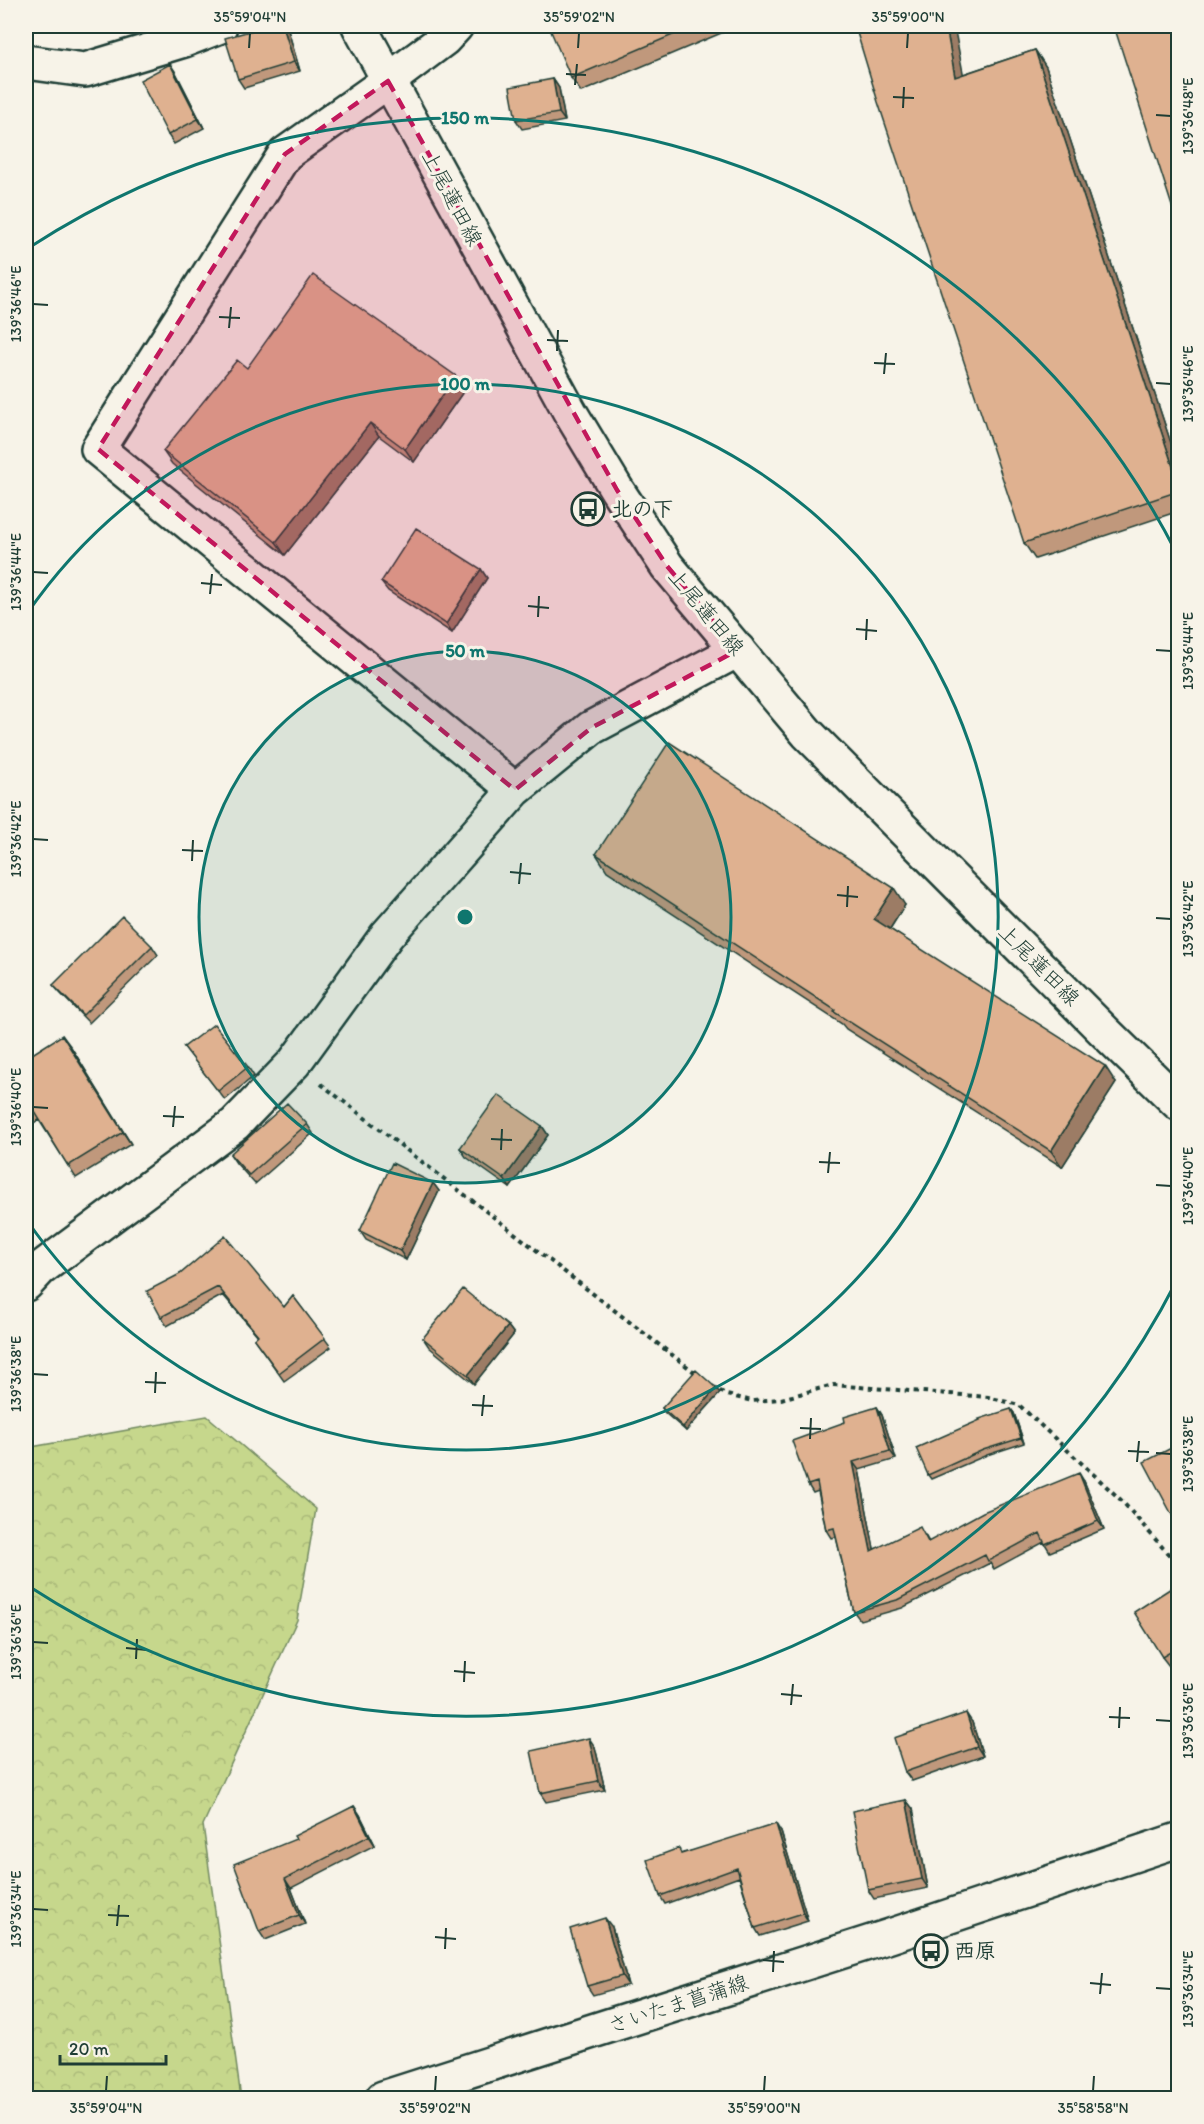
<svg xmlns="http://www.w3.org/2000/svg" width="1204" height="2124" viewBox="0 0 1204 2124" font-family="Itim,'Klee One',sans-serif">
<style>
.forest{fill:url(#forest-crowns);stroke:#728a60;stroke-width:1.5}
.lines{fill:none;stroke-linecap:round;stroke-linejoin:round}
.street-casing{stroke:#1f3d34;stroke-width:38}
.secondary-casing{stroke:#1f3d34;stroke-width:38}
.primary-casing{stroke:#1f3d34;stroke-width:38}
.path{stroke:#1f3d34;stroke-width:4;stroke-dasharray:4.5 4.5;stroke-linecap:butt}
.street{stroke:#f7f3e8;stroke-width:33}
.secondary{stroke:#f7f3e8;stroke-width:33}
.primary{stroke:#f7f3e8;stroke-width:33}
.wall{fill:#c0987c;stroke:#1f3d34;stroke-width:1.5}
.shaded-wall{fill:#9c7c65;stroke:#1f3d34;stroke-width:1.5}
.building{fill:#dfb190;stroke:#1f3d34;stroke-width:1.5}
.marked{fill:#c2185b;fill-opacity:0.2;stroke:#c2185b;stroke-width:4.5;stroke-dasharray:12 8;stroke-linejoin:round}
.ticks{fill:none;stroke:#1f3d34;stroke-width:2}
.ring{fill:none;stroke:#0f766e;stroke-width:3}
.labels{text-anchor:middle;stroke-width:6;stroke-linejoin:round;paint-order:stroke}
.street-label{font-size:21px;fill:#1f3d34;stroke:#f7f3e8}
.poi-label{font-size:21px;font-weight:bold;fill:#1f3d34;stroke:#f7f3e8;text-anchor:start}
.centre{fill:#0f766e;stroke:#f7f3e8;stroke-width:3}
.ring-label{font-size:18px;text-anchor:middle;font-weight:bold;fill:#0f766e;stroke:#f7f3e8;stroke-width:6;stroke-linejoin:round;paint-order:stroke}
.neatline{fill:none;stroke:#1f3d34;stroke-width:2}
.ticks-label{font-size:15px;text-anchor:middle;fill:#1f3d34}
</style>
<defs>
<pattern id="forest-crowns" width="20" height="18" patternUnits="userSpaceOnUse" patternTransform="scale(1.5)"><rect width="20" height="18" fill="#c6d78c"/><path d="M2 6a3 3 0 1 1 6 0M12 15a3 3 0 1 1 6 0" fill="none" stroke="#aab979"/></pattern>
</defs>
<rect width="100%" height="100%" fill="#f7f3e8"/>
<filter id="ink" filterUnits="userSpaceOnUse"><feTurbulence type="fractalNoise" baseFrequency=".0167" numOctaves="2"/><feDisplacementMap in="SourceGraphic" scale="12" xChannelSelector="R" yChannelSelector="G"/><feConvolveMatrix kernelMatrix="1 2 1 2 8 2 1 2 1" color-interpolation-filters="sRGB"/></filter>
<g filter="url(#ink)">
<path class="forest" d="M 207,1416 L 316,1509 L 297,1620 L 203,1825 L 241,2098 L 26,2098 L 26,1448 Z"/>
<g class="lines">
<defs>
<path id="street" d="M 26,62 L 85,70 L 184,40 L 220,26
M 388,81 L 285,154 L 98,449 L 515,790
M 26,1284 L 40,1269 L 235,1124 L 294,1063 L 387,935 L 515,790 L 591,728 L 738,650"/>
<path id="secondary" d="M 359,26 L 570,412 L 617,490 L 667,566 L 807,733 L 1105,1032 L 1178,1103
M 388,81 L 444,39 L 456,26"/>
<path id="primary" d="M 383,2098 L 890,1936 L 1178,1840"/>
</defs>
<use href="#street" class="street-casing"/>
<use href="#secondary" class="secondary-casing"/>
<use href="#primary" class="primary-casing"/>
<path class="path" d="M 321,1084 L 697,1374
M 712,1386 L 727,1395 L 752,1401 L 781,1399 L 833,1385 L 988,1397 L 1019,1405 L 1121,1500 L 1178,1565"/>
<use href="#street" class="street"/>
<use href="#secondary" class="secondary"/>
<use href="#primary" class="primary"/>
</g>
<path class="wall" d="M 267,26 L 285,26 L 288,30 L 300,71 L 244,88 L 238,79 Z
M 557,26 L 738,26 L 581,92 L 571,78 Z
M 1035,50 L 1046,67 L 1179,467 L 1179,511 L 1035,559 L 1024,543 L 963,74 Z
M 170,64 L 176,73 L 204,128 L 174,144 L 168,135 Z
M 553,79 L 559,88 L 565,121 L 522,129 L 516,120 Z
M 247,368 L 465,389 L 414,462 L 379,436 L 285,555 L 172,464 L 163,451 Z
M 481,569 L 487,578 L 452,633 L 388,591 L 381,582 Z
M 596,854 L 905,905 L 890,929 L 1116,1083 L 1062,1167 L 846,1029 L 842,1024 L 607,871 Z
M 152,946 L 158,955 L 89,1023 L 60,993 L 53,985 Z
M 71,1047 L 131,1144 L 76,1178 L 39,1120 L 26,1127 L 26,1058 Z
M 184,1047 L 248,1067 L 254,1076 L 225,1100 Z
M 307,1124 L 313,1133 L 255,1184 L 236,1163 L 230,1154 Z
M 542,1126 L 548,1135 L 510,1188 L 466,1157 L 460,1148 Z
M 433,1183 L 439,1191 L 406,1260 L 366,1240 L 360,1231 Z
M 180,1274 L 284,1307 L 293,1296 L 331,1347 L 284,1381 L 254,1339 L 258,1336 L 223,1295 L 167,1326 L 161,1317 Z
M 508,1326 L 514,1334 L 474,1384 L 429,1347 L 423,1338 Z
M 720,1393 L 686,1431 L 665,1413 L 662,1408 Z
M 877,1407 L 882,1415 L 896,1459 L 859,1470 L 874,1549 L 925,1535 L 929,1542 L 1084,1481 L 1104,1529 L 1050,1552 L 1044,1542 L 994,1569 L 990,1563 L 902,1608 L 860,1620 L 854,1612 L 836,1537 L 831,1538 L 826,1530 L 818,1491 L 813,1493 L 808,1485 L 845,1422 Z
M 1011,1409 L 1014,1413 L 1024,1443 L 987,1455 L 931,1479 L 928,1475 Z
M 1179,1583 L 1179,1659 L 1169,1666 L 1162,1657 Z
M 972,1722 L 983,1756 L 912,1781 L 905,1772 Z
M 595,1747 L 605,1790 L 546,1802 L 540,1793 Z
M 906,1800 L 913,1809 L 928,1888 L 874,1899 L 868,1890 Z
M 354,1806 L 360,1815 L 375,1845 L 291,1888 L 305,1924 L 265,1940 L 259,1931 L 296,1839 Z
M 781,1832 L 808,1921 L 760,1936 L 755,1928 L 739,1877 L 665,1904 L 660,1896 L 683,1853 Z
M 612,1927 L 628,1985 L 593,1995 L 587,1986 Z"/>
<path class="shaded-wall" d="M 283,26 L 285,26 L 288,30 L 300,71 L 294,62 Z
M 946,26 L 954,26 L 967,93 L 955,77 Z
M 1035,50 L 1046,67 L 1179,467 L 1179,485 Z
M 170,64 L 176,73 L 204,128 L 198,119 Z
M 553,79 L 559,88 L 565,121 L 559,113 Z
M 456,376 L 465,389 L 414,462 L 405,449 Z
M 370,423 L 379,436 L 285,555 L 276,542 Z
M 481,569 L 487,578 L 452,633 L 446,624 Z
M 894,888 L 905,905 L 886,935 L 874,919 Z
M 62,1035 L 71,1047 L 131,1144 L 123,1132 Z
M 1105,1066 L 1116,1083 L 1062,1167 L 1051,1151 Z
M 542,1126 L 548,1135 L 510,1188 L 504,1179 Z
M 433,1183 L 439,1191 L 406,1260 L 400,1251 Z
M 508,1326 L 514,1334 L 474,1384 L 468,1375 Z
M 716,1388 L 720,1393 L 686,1431 L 683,1427 Z
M 877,1407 L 882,1415 L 896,1459 L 890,1451 Z
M 1011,1409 L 1014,1413 L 1024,1443 L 1021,1438 Z
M 853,1462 L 859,1470 L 876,1559 L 871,1551 Z
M 1079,1473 L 1084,1481 L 1104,1529 L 1098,1521 Z
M 966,1713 L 972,1722 L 983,1756 L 977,1747 Z
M 589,1738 L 595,1747 L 605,1790 L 598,1781 Z
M 906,1800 L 913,1809 L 928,1888 L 922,1879 Z
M 354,1806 L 360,1815 L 375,1845 L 369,1836 Z
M 776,1824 L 781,1832 L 808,1921 L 803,1913 Z
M 285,1879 L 291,1888 L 305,1924 L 299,1915 Z
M 605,1918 L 612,1927 L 628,1985 L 622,1976 Z"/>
<path class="building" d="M 267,26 L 283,26 L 294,62 L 238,79 L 225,38 Z
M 557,26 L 694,26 L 571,78 L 550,29 Z
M 855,26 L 946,26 L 955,77 L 1035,50 L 1179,485 L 1179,491 L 1024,543 L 878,102 Z
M 1114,26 L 1179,26 L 1179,228 Z
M 170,64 L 198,119 L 168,135 L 140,80 Z
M 553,79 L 559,113 L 516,120 L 510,87 Z
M 313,275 L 456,376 L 405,449 L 370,423 L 276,542 L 163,451 L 237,360 L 247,368 Z
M 416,528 L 481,569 L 446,624 L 381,582 Z
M 669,742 L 894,888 L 874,919 L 1105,1066 L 1051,1151 L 834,1012 L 835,1010 L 596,854 Z
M 122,916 L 152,946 L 83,1015 L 53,985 Z
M 214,1024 L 248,1067 L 218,1091 L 184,1047 Z
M 62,1035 L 123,1132 L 68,1166 L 32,1107 L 26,1111 L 26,1058 Z
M 498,1095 L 542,1126 L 504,1179 L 460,1148 Z
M 287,1103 L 307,1124 L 249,1175 L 230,1154 Z
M 392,1163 L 433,1183 L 400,1251 L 360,1231 Z
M 225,1236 L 284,1307 L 293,1296 L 325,1338 L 279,1373 L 254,1339 L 258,1335 L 218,1287 L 161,1317 L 147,1291 L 180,1274 Z
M 463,1289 L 508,1326 L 468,1375 L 423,1338 Z
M 696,1370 L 716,1388 L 683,1427 L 662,1408 Z
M 877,1407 L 890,1451 L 853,1462 L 871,1551 L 920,1527 L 928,1542 L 983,1512 L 1079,1473 L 1098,1521 L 1045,1544 L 1040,1533 L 988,1561 L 985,1555 L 897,1600 L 854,1612 L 834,1528 L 826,1530 L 817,1482 L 808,1485 L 792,1441 L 845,1422 L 844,1417 Z
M 1011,1409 L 1021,1438 L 983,1450 L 928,1475 L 916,1448 L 980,1420 L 979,1419 Z
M 1179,1444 L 1179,1528 L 1144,1462 Z
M 1179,1583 L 1179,1647 L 1162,1657 L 1134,1612 Z
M 966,1713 L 977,1747 L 905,1772 L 894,1738 Z
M 589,1738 L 598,1781 L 540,1793 L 531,1751 Z
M 906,1800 L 922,1879 L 868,1890 L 852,1811 Z
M 354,1806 L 369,1836 L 285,1879 L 299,1915 L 259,1931 L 234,1864 L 296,1839 L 294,1836 Z
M 776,1824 L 803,1913 L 755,1928 L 737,1868 L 660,1896 L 647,1860 L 679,1848 L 681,1854 Z
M 605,1918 L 622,1976 L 587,1986 L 570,1929 Z"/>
</g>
<path class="marked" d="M 388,81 L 617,490 L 667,566 L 738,650 L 591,728 L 515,790 L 98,449 L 285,154 Z"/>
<path class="ticks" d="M 249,48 L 250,33M 578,48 L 579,33M 907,48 L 908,33M 566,74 L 586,75M 575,85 L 577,64M 893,97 L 914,98M 903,108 L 904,87M 1156,115 L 1171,116M 33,304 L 48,305M 219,317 L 240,318M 229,328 L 231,307M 547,340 L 568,341M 557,351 L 558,330M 874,363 L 895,364M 884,374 L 886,353M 1156,383 L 1171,384M 33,572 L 48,573M 201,583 L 222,585M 210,594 L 212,574M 528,606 L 549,608M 538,617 L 539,596M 856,629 L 877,631M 866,640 L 867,619M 1156,650 L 1171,651M 33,839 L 48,840M 182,850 L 203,851M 192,861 L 193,840M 510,872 L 531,874M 519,884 L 521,863M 837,895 L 858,897M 847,907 L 848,886M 1156,918 L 1171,919M 33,1107 L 48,1108M 163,1116 L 184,1117M 173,1127 L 175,1106M 491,1139 L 512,1140M 501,1150 L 502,1129M 819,1162 L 840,1163M 828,1173 L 830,1152M 1156,1185 L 1171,1186M 33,1374 L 48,1375M 145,1382 L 166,1383M 155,1393 L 156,1372M 472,1405 L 493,1406M 482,1416 L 484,1395M 800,1428 L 821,1429M 810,1439 L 811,1418M 1128,1451 L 1149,1452M 1156,1453 L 1171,1454M 1137,1462 L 1139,1441M 33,1642 L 48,1643M 126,1648 L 147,1650M 136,1659 L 137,1639M 454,1671 L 475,1673M 464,1682 L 465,1661M 781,1694 L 802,1696M 791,1705 L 793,1684M 1109,1717 L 1130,1718M 1156,1720 L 1171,1721M 1119,1728 L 1120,1707M 33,1909 L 48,1910M 108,1915 L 129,1916M 117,1926 L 119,1905M 435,1937 L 456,1939M 445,1949 L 446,1928M 763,1960 L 784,1962M 773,1972 L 774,1951M 1090,1983 L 1111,1985M 1156,1988 L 1171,1989M 1100,1994 L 1102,1973M 106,2091 L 107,2076M 435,2091 L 436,2076M 764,2091 L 765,2076M 1093,2091 L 1094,2076"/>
<circle cx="465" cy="917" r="266" fill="#0f766e" fill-opacity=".12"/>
<g class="ring">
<circle cx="465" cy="917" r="266"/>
<path d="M26 615A533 533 0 1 1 26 1219"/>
<path d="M1177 1280A799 799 0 0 1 30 1587M30 247A799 799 0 0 1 1177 554"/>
</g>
<defs>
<symbol id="bus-ring" viewBox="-11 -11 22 22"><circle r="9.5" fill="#f7f3e8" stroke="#1f3d34" stroke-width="1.5"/><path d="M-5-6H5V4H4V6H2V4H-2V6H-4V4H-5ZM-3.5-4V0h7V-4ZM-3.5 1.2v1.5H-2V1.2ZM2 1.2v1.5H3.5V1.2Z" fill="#1f3d34"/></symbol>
</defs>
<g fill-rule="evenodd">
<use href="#bus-ring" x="569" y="490" width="38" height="38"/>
<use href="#bus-ring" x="912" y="1932" width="38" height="38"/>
</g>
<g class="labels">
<g class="street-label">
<text transform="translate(452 198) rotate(62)" y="7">上尾蓮田線</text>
<text transform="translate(706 612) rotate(50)" y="7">上尾蓮田線</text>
<text transform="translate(1039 965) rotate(45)" y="7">上尾蓮田線</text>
<text transform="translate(678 2004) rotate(-18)" y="7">さいたま菖蒲線</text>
</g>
<g class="poi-label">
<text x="611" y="516">北の下</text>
<text x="954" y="1958">西原</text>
</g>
</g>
<circle cx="465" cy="917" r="9" class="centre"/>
<g class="ring-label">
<text x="465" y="124">150 m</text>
<text x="465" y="390">100 m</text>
<text x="465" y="657">50 m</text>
</g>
<rect width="1204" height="2124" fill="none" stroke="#f7f3e8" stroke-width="66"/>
<path d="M60 2055v9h106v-9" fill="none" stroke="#1f3d34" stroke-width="3"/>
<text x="69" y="2055" font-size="18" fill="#1f3d34" stroke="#f7f3e8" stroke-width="4.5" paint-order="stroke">20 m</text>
<rect x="33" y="33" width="1138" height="2058" class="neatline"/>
<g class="ticks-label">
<text x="250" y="22">35°59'04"N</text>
<text x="579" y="22">35°59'02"N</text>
<text x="908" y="22">35°59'00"N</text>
<text transform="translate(1188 116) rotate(-90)" y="5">139°36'48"E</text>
<text transform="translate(16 304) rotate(-90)" y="5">139°36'46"E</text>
<text transform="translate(1188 384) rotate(-90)" y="5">139°36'46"E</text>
<text transform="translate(16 572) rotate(-90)" y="5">139°36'44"E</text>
<text transform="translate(1188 651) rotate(-90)" y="5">139°36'44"E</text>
<text transform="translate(16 839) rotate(-90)" y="5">139°36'42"E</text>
<text transform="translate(1188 919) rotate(-90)" y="5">139°36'42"E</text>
<text transform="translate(16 1107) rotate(-90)" y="5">139°36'40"E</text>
<text transform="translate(1188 1186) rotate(-90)" y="5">139°36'40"E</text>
<text transform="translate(16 1374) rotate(-90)" y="5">139°36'38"E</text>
<text transform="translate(1188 1454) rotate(-90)" y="5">139°36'38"E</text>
<text transform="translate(16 1642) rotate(-90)" y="5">139°36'36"E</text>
<text transform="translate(1188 1721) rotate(-90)" y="5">139°36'36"E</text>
<text transform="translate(16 1909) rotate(-90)" y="5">139°36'34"E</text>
<text transform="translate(1188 1989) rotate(-90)" y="5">139°36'34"E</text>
<text x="106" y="2113">35°59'04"N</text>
<text x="435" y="2113">35°59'02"N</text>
<text x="764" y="2113">35°59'00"N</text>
<text x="1093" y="2113">35°58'58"N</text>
</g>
</svg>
